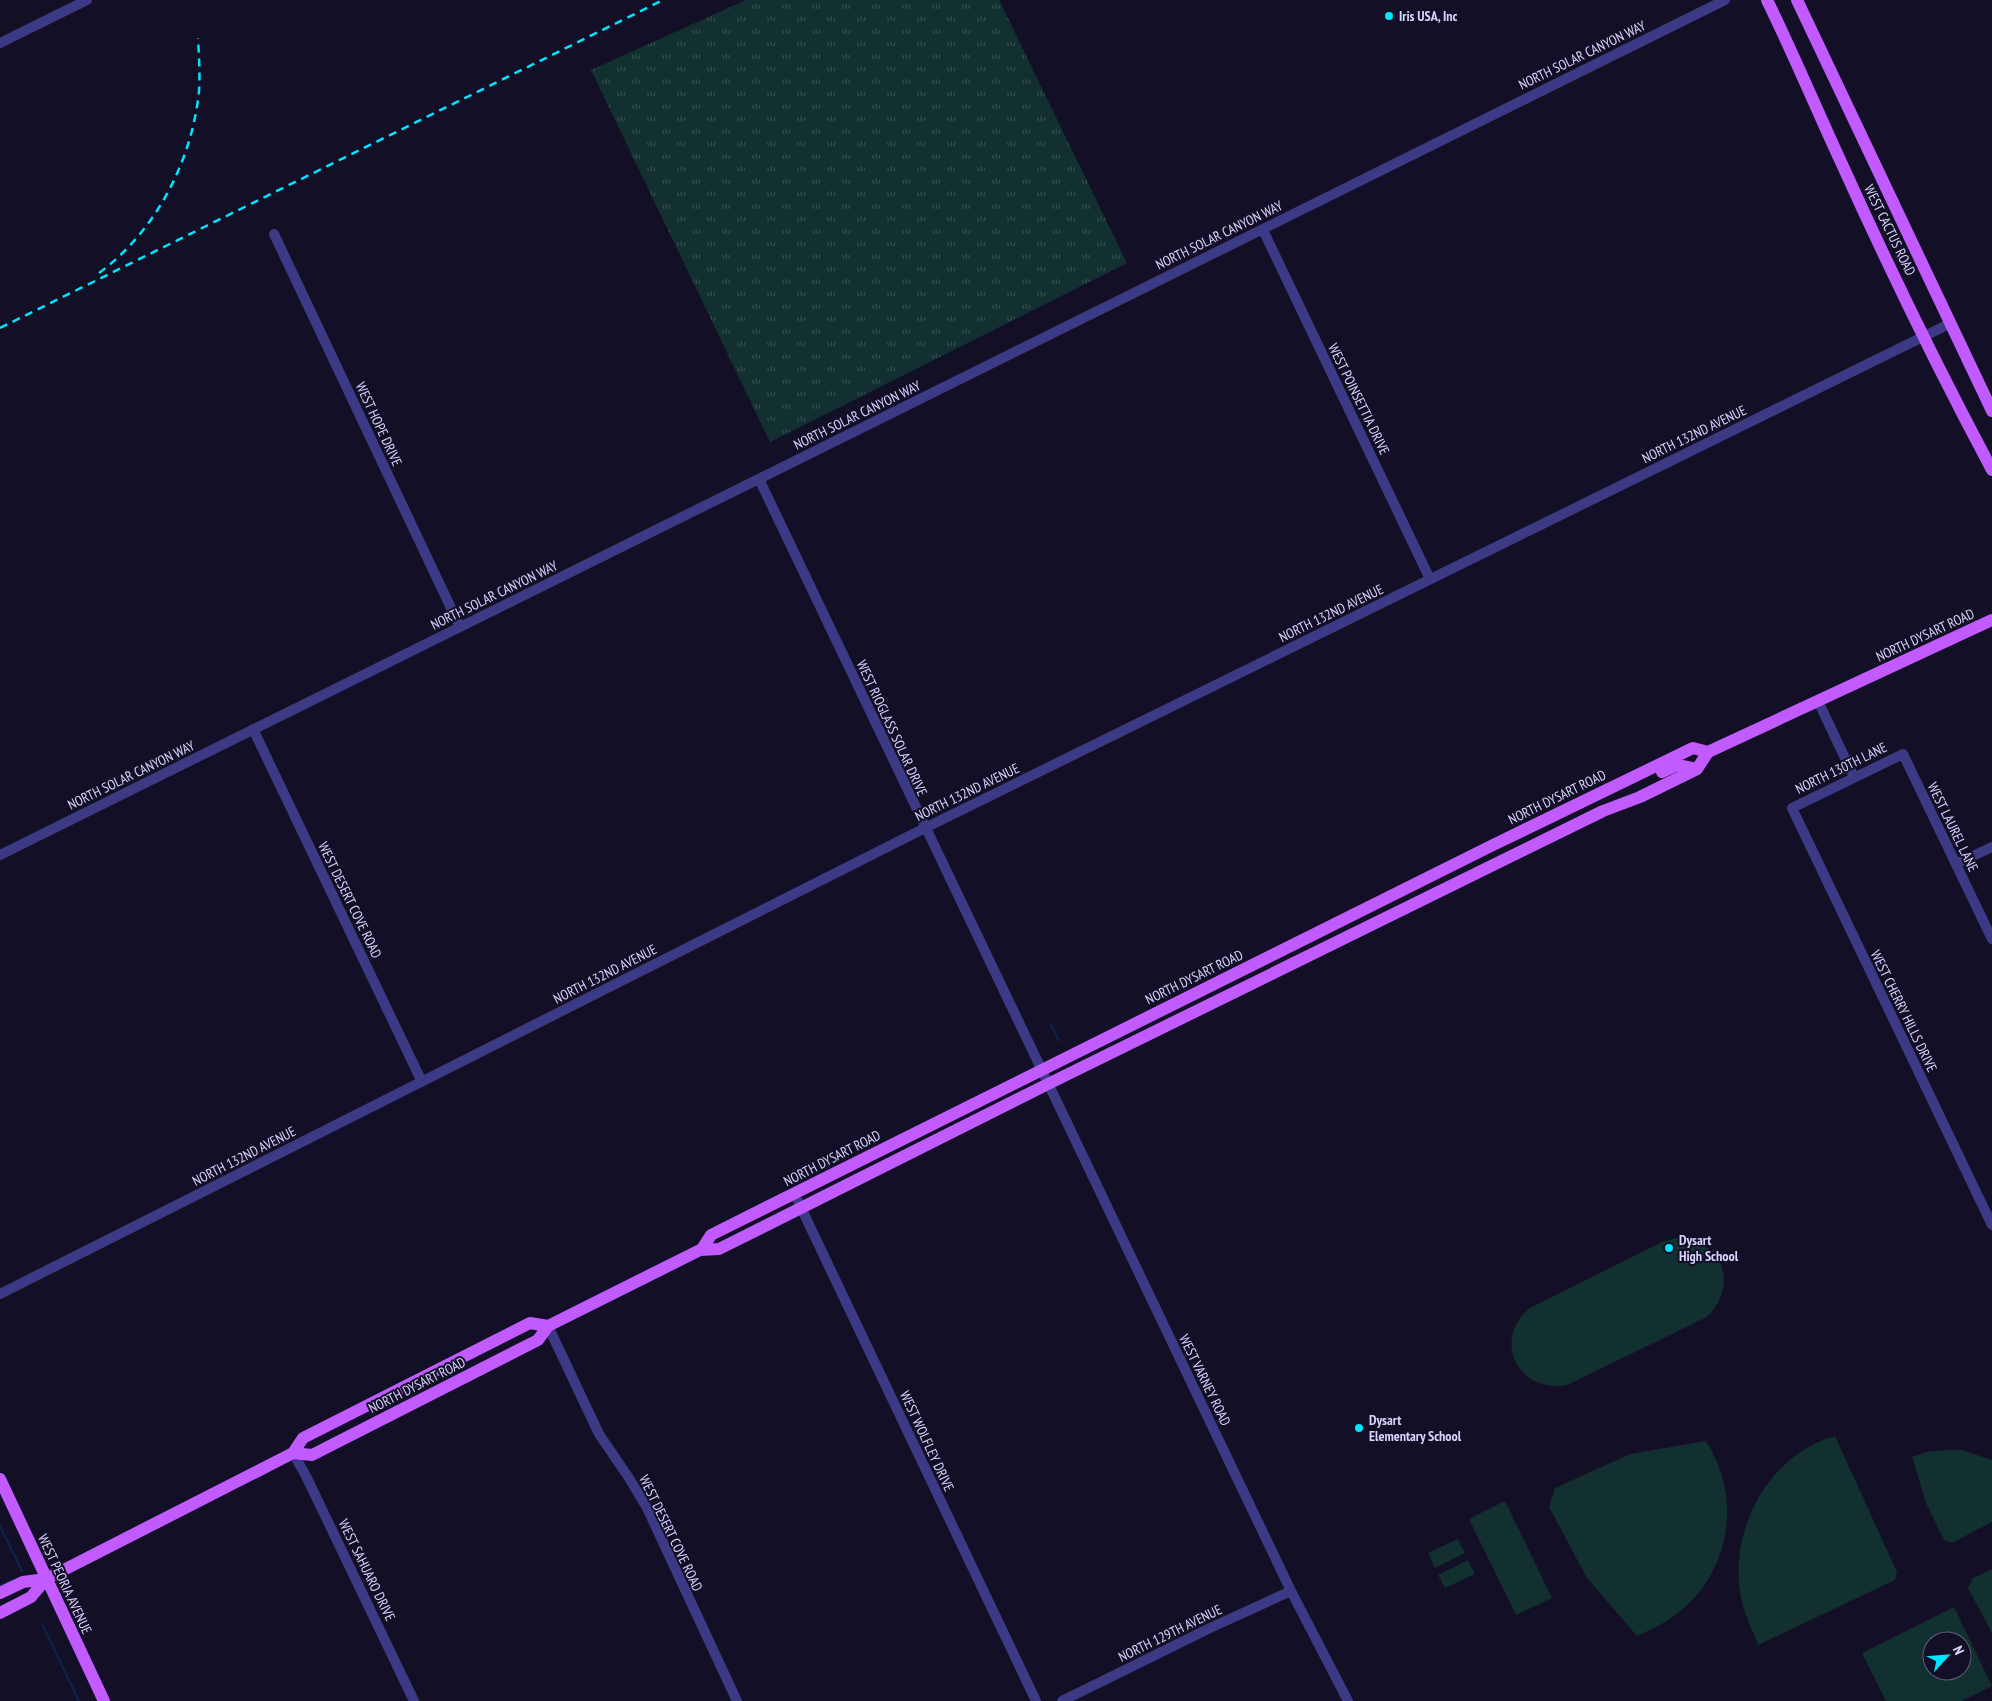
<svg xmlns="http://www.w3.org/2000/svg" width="1992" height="1701" viewBox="0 0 1992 1701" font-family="'PT Sans Narrow',sans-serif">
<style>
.grass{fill:url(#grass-tufts)}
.park{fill:#12302f;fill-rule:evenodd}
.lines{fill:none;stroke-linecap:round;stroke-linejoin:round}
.stream{stroke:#0c2248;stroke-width:2.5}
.minor{stroke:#3d3a85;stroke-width:10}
.major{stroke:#c25bff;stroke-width:12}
.rail{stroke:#00e5ff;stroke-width:2.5;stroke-dasharray:8 6;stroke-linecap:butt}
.poi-dot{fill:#00e5ff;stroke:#130f26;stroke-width:2}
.labels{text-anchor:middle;stroke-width:4;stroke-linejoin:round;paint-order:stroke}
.poi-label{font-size:14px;font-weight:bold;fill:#d9d4ff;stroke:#130f26;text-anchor:start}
.street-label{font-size:14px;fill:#d9d4ff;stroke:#130f26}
</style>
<defs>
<pattern id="grass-tufts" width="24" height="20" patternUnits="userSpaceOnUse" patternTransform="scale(1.25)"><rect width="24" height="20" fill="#12302f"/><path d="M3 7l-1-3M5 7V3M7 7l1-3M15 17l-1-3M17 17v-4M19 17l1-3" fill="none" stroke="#344d4e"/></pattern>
</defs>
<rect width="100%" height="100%" fill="#130f26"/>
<path class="grass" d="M 746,0 L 999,0 L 1127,263 L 770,442 L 591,70 Z"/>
<path class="park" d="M 1677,1238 C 1722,1240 1740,1284 1707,1317 L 1567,1385 C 1518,1394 1491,1340 1530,1308 L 1664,1241 Z
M 1835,1436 L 1897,1572 L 1895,1580 L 1758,1645 C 1753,1631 1745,1616 1742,1602 C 1726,1534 1767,1455 1835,1436 Z
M 1706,1441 C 1712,1451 1718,1462 1721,1473 C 1738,1525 1719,1584 1674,1616 C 1663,1624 1650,1630 1637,1636 L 1587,1578 L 1549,1507 L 1555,1488 L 1630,1454 Z
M 1945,1450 L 1962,1450 L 1992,1460 L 1992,1522 L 1952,1543 L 1944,1540 L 1926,1503 L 1912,1457 L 1926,1452 Z
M 1505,1501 L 1552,1598 L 1516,1615 L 1469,1519 Z
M 1458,1539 L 1465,1553 L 1435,1568 L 1428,1553 Z
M 1468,1560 L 1475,1574 L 1445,1588 L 1438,1575 Z
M 1992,1569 L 1992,1633 L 1968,1588 L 1973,1578 Z
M 1954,1607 L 1992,1686 L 1962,1701 L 1886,1701 L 1862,1653 ZM 1932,1641 L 1962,1641 L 1962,1671 L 1932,1671 Z"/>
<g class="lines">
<path class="stream" d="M 1051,1025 L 1059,1041
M 0,1526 L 22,1571
M 0,1586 L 12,1580
M 43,1626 L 79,1701"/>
<path class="minor" d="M 0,43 L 87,0
M 1263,230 L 1430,579
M 274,234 L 460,627
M 759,479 L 1291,1591 L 1348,1701
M 1818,701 L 1854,777
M 253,729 L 422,1082
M 0,855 L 1725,0
M 1956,864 L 1992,847
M 1992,939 L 1903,754 L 1792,808 L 1992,1225
M 794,1193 L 1036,1701
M 0,1294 L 925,828 L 1951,323
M 548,1326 L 599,1434 L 629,1478 L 647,1508 L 737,1701
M 293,1453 L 306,1476 L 414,1701
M 1062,1701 L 1210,1628 L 1291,1591"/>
<path class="major" d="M 1767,0 C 1793,53 1816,108 1841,162 C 1888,266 1938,369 1992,470
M 1797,0 L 1992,411
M 1662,772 L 1677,765 L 1697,769
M 702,1249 L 711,1235 L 1493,845 L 1693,748 L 1708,752
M 293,1453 L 312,1455 L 538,1340 L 548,1326 L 700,1250 L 719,1249 L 1048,1084 L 1603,811 L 1640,797 L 1697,769 L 1708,752 L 1992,620
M 0,1479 L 104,1701
M 0,1593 L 23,1582 L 46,1579 L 293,1453 L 303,1438 L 530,1323 L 548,1326
M 0,1613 L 31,1597 L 46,1579"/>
<path class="rail" d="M 99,273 C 156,231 192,161 199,91 C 200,73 199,56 198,38
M 0,328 L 663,0"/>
</g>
<g class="poi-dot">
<circle cx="1389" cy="16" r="5"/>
<circle cx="1669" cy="1248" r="5"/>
<circle cx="1359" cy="1428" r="5"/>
</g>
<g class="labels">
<g class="poi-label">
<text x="1399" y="21">Iris USA, Inc</text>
<text x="1679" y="1245">Dysart<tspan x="1679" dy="16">High School</tspan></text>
<text x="1369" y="1425">Dysart<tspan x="1369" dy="16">Elementary School</tspan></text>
</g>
<g class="street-label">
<text transform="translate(1582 55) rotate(-26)" y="5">NORTH SOLAR CANYON WAY</text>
<text transform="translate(1890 230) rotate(64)" y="5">WEST CACTUS ROAD</text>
<text transform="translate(1219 235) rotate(-26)" y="5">NORTH SOLAR CANYON WAY</text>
<text transform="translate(1359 399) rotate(64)" y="5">WEST POINSETTIA DRIVE</text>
<text transform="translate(857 415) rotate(-26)" y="5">NORTH SOLAR CANYON WAY</text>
<text transform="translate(379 424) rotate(65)" y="5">WEST HOPE DRIVE</text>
<text transform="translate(1694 434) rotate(-26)" y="5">NORTH 132ND AVENUE</text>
<text transform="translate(494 595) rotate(-26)" y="5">NORTH SOLAR CANYON WAY</text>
<text transform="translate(1331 613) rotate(-26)" y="5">NORTH 132ND AVENUE</text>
<text transform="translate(1925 635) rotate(-25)" y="5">NORTH DYSART ROAD</text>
<text transform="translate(892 728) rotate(65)" y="5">WEST RIOGLASS SOLAR DRIVE</text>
<text transform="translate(1841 768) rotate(-26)" y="5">NORTH 130TH LANE</text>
<text transform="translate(131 775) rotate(-26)" y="5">NORTH SOLAR CANYON WAY</text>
<text transform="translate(967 792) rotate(-26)" y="5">NORTH 132ND AVENUE</text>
<text transform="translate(1557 797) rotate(-26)" y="5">NORTH DYSART ROAD</text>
<text transform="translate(1953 827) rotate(64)" y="5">WEST LAUREL LANE</text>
<text transform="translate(350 900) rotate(64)" y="5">WEST DESERT COVE ROAD</text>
<text transform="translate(605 974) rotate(-27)" y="5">NORTH 132ND AVENUE</text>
<text transform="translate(1194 977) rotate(-26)" y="5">NORTH DYSART ROAD</text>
<text transform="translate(1904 1011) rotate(64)" y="5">WEST CHERRY HILLS DRIVE</text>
<text transform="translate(244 1156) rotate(-27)" y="5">NORTH 132ND AVENUE</text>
<text transform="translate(832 1158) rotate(-27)" y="5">NORTH DYSART ROAD</text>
<text transform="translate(1205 1380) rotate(64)" y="5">WEST VARNEY ROAD</text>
<text transform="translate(417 1385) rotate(-27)" y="5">NORTH DYSART ROAD</text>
<text transform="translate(927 1441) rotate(65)" y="5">WEST WOLFLEY DRIVE</text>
<text transform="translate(671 1533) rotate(64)" y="5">WEST DESERT COVE ROAD</text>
<text transform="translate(367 1570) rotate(64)" y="5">WEST SAHUARO DRIVE</text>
<text transform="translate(65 1584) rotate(65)" y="5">WEST PEORIA AVENUE</text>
<text transform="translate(1170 1633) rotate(-26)" y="5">NORTH 129TH AVENUE</text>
</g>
</g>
<g transform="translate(1947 1656) rotate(64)"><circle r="24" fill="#130f26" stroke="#625e7d"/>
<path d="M0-4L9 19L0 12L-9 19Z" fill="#00e5ff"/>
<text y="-8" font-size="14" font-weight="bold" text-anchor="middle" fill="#d9d4ff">N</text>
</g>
</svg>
